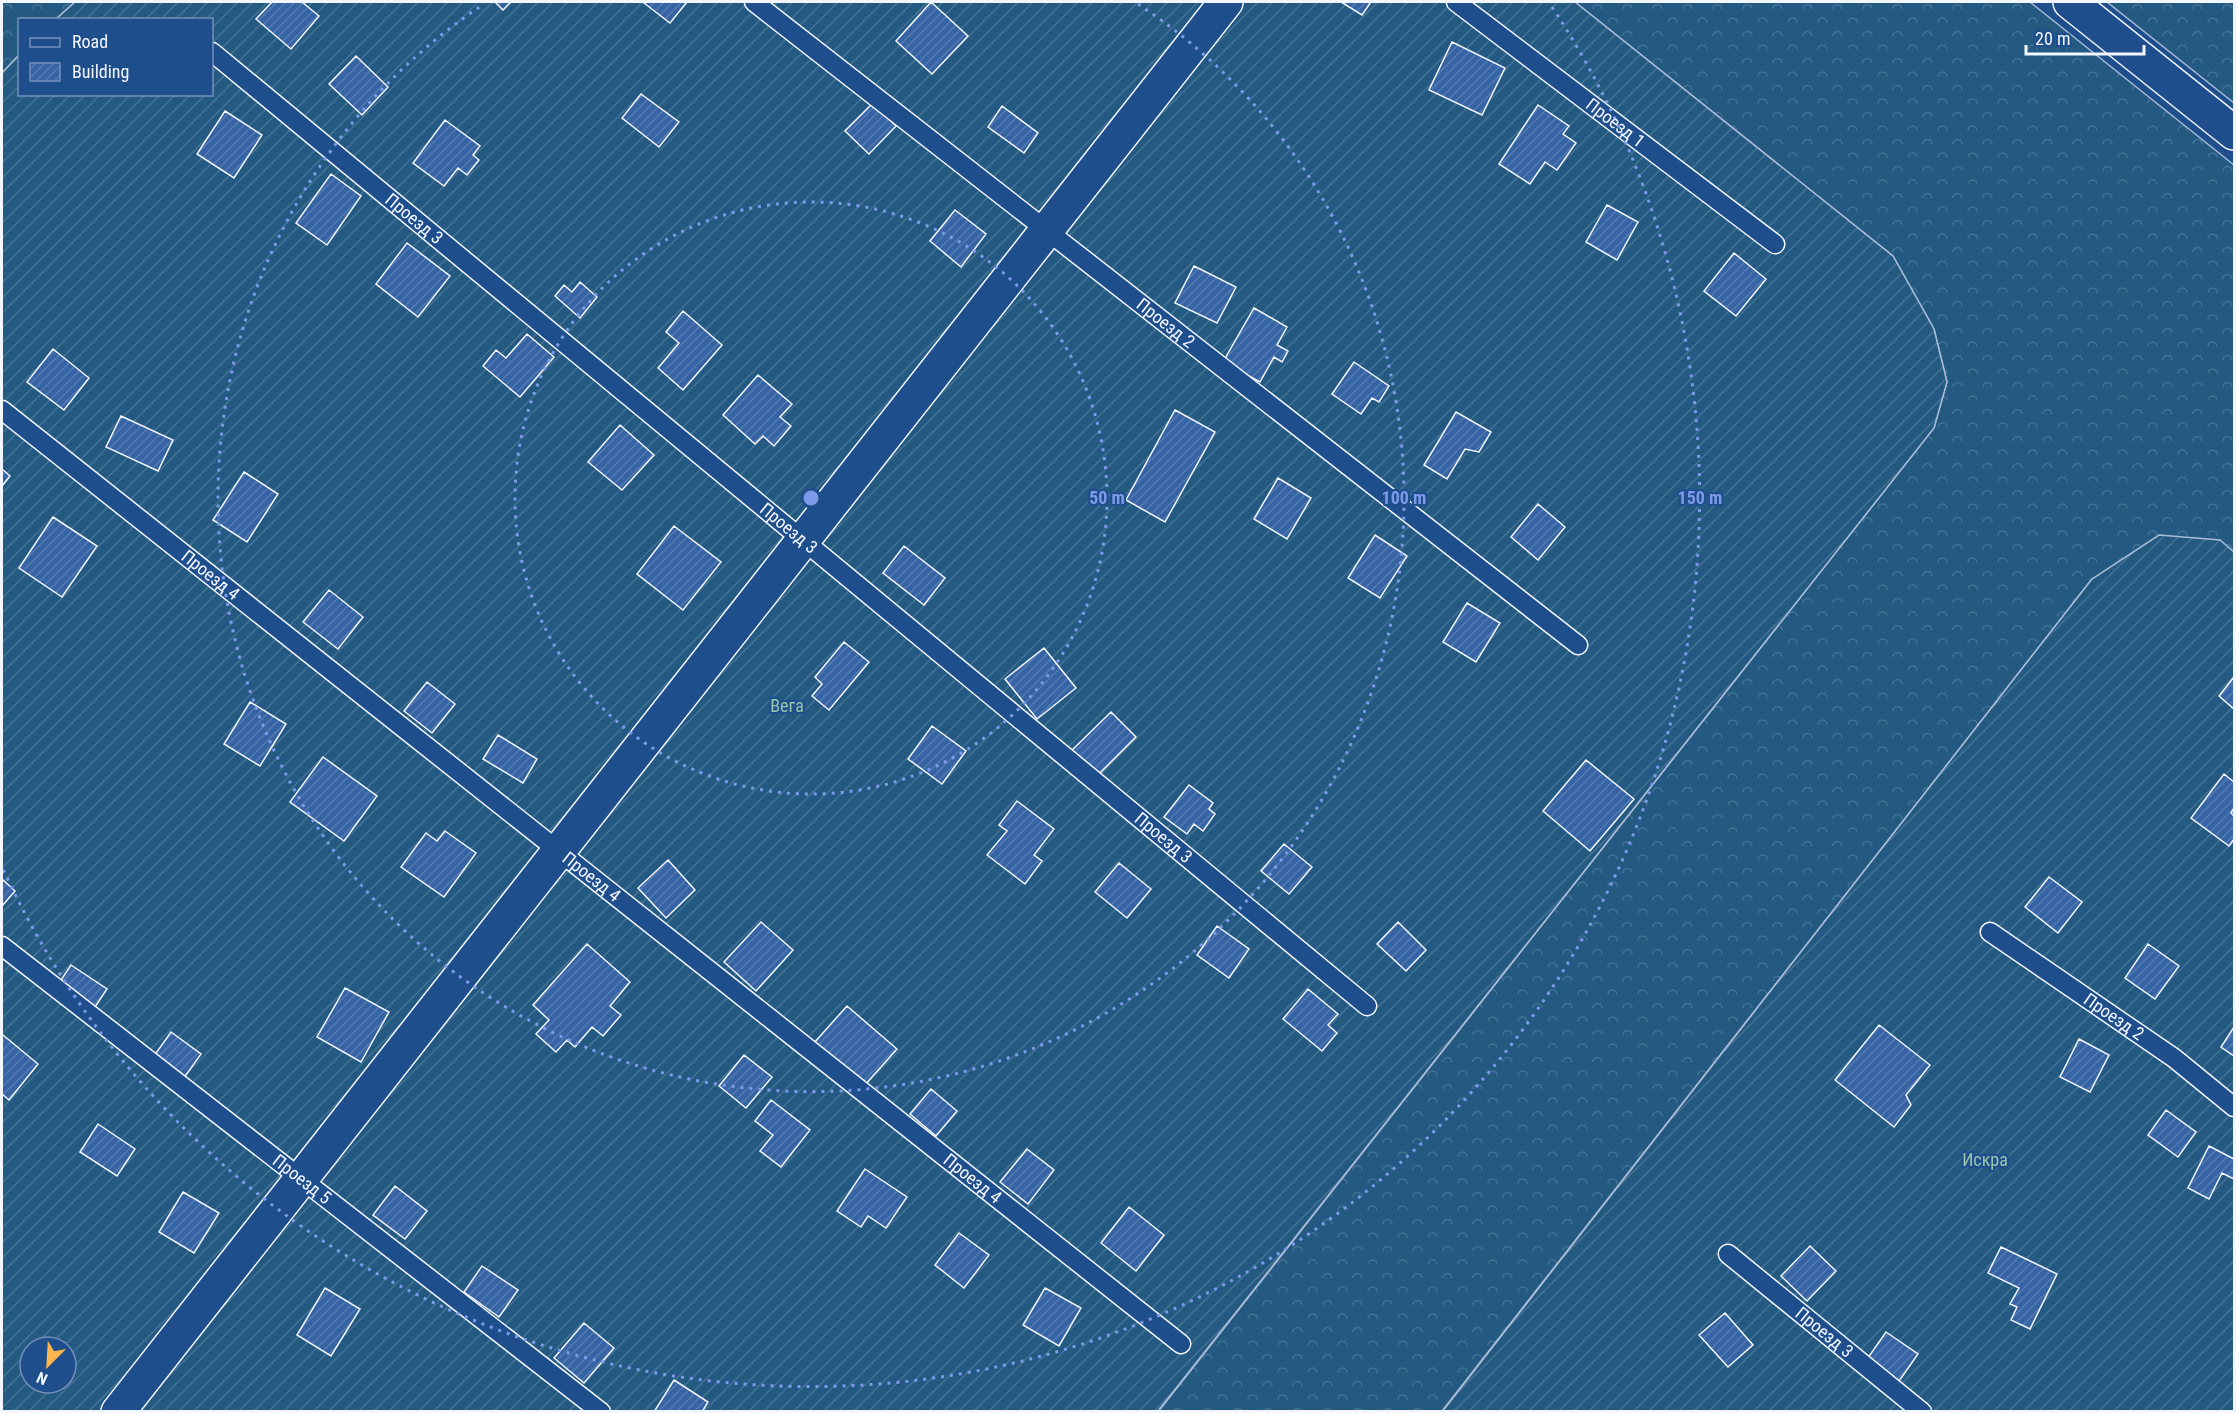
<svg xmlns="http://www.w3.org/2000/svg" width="2236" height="1413" viewBox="0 0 2236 1413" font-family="'Roboto Condensed',sans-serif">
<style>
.forest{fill:url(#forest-crowns);stroke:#a8bbd7;stroke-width:1.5}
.garden{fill:url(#garden-furrows);stroke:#a8bbd7;stroke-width:1.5;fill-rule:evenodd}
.building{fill:url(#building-hatch);stroke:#f2f6ff;stroke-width:1.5}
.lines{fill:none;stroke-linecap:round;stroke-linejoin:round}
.service-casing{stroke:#f2f6ff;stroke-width:21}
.minor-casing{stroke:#f2f6ff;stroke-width:36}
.service{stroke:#1f4e8c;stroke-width:18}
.minor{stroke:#1f4e8c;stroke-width:33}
.ring{fill:none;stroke:#7d9aea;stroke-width:3;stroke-dasharray:3 6}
.labels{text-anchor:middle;stroke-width:4.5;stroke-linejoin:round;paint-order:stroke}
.street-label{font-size:18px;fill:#f2f6ff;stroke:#1f4e8c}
.park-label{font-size:18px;fill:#97c8a6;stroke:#1f4e8c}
.centre{fill:#7d9aea;stroke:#1f4e8c;stroke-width:3}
.ring-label{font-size:18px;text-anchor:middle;font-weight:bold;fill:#7d9aea;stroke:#1f4e8c;stroke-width:4.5;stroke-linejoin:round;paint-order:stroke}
</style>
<defs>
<pattern id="forest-crowns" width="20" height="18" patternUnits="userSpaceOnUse" patternTransform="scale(1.5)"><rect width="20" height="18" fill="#245a82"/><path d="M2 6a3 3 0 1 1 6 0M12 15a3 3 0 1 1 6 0" fill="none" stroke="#447295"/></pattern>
<pattern id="garden-furrows" width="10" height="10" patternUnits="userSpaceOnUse" patternTransform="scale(1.5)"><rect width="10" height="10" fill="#245a82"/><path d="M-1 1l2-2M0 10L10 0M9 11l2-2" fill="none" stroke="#447295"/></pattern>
<pattern id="building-hatch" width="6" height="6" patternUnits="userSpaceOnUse" patternTransform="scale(1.5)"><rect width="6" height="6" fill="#3563a3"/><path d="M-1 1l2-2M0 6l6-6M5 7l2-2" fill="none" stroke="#537ab1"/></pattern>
</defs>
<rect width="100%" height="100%" fill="#1f4e8c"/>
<path class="forest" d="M 2,2 L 75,2 L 56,19 L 20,20 L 19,55 L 2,73 Z
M 1575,2 L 2030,2 L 2234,165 L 2234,552 L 2219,540 L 2092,579 L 1442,1411 L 1158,1412 L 1934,428 L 1947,382 L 1934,329 L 1893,256 Z
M 2107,2 L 2234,2 L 2234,103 Z"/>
<path class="garden" d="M 75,2 L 1575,2 L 1893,256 L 1934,329 L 1947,382 L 1934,428 L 1158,1411 L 2,1412 L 2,73 L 19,55 L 20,94 L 212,94 L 212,20 L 56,19 ZM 30,1347 L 66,1347 L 66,1383 L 30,1383 Z
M 2159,535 L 2220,540 L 2234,552 L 2234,1411 L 1442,1412 L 2092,579 Z"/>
<path class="building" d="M 272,2 L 302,2 L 319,16 L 291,49 L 256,19 Z
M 495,2 L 511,2 L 503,10 Z
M 646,2 L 687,2 L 670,23 L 644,3 Z
M 931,2 L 968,36 L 932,74 L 896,41 Z
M 1341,2 L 1371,2 L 1362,15 Z
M 1452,42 L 1505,68 L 1482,115 L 1429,90 Z
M 356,56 L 388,87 L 362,115 L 329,84 Z
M 641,94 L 679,122 L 659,147 L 622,118 Z
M 873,103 L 896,126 L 869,154 L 845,131 Z
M 1538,105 L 1569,126 L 1563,134 L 1576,143 L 1557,170 L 1545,162 L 1530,184 L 1499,164 Z
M 1002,106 L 1038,133 L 1024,153 L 988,127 Z
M 225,111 L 262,135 L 234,178 L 197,154 Z
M 445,120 L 480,146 L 473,155 L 479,160 L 467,175 L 458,168 L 444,186 L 413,163 Z
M 331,174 L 361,196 L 327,245 L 296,223 Z
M 1607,205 L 1638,222 L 1617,260 L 1586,242 Z
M 955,210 L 986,234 L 961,267 L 930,241 Z
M 407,243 L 450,276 L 418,317 L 376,284 Z
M 1734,253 L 1766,279 L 1736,316 L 1704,291 Z
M 1194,266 L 1236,287 L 1217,323 L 1175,303 Z
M 580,282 L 597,297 L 580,318 L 555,296 L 564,285 L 572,292 Z
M 1254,308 L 1287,327 L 1277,345 L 1288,351 L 1282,362 L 1274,357 L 1260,382 L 1223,362 Z
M 683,311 L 722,345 L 683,390 L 658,368 L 679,343 L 666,332 Z
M 527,334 L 554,357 L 520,397 L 483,366 L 496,350 L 506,358 Z
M 53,349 L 89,378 L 64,410 L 27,382 Z
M 1354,362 L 1389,386 L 1379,402 L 1372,398 L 1361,414 L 1332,394 Z
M 758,375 L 792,404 L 780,417 L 791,426 L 774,446 L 763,436 L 755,444 L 723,415 Z
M 1175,410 L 1215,432 L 1165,522 L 1126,500 Z
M 1456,412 L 1491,432 L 1479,452 L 1465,449 L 1447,479 L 1424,465 Z
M 121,416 L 173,440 L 158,471 L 106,447 Z
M 620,425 L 654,455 L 622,490 L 588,462 Z
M 2,469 L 10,476 L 2,486 Z
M 244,472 L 278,494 L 247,542 L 213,520 Z
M 1278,478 L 1311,498 L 1287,539 L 1254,519 Z
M 1538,504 L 1565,527 L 1538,560 L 1511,537 Z
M 53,517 L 97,546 L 62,597 L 19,568 Z
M 674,526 L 721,562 L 683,610 L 637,574 Z
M 1375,535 L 1407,556 L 1380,598 L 1348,578 Z
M 904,546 L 945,578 L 924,605 L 883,573 Z
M 329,590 L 363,617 L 338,649 L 303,622 Z
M 1467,603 L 1500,623 L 1476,662 L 1443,642 Z
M 844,642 L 869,662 L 829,710 L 812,696 L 822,684 L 815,677 Z
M 1044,648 L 1076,688 L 1037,719 L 1005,679 Z
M 2234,677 L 2234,709 L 2219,696 Z
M 427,682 L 455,704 L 432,733 L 404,711 Z
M 250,702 L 286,724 L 260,766 L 224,744 Z
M 1111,712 L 1136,737 L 1094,779 L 1069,753 Z
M 932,726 L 966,751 L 942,784 L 908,759 Z
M 498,735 L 537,759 L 523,783 L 483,759 Z
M 323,757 L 377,796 L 344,841 L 290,802 Z
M 1586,760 L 1634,799 L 1590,851 L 1543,811 Z
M 2224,774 L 2234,782 L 2234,808 L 2231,813 L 2234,816 L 2234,839 L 2229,846 L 2191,818 Z
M 1189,785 L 1213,803 L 1209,809 L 1215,814 L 1203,831 L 1194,824 L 1187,834 L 1164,817 Z
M 1017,801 L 1054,829 L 1034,855 L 1042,861 L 1025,884 L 987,855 L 1007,831 L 999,825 Z
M 445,831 L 476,853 L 444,897 L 401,867 L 426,833 L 437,841 Z
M 1284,844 L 1312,867 L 1289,894 L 1261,871 Z
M 668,860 L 695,890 L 666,918 L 638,888 Z
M 1119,863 L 1151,889 L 1127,918 L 1095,892 Z
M 2049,877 L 2082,902 L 2058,933 L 2025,907 Z
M 2,879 L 15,891 L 2,906 Z
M 761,922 L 793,950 L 756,991 L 724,962 Z
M 1398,922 L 1426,950 L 1406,971 L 1377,944 Z
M 1217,926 L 1249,949 L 1229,978 L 1197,955 Z
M 587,944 L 630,982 L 610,1006 L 621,1015 L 603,1036 L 592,1027 L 575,1047 L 567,1040 L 556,1052 L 536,1034 L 549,1020 L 533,1005 Z
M 2148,944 L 2179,966 L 2155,999 L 2125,978 Z
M 71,965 L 107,989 L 89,1016 L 53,992 Z
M 345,988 L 389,1012 L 361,1062 L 317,1037 Z
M 1308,989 L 1338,1014 L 1328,1025 L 1337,1033 L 1322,1051 L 1283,1019 Z
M 847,1006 L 897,1049 L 864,1086 L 814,1043 Z
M 1879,1025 L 1930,1065 L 1906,1095 L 1911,1105 L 1894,1127 L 1835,1080 Z
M 2234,1027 L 2234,1056 L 2221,1047 Z
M 171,1032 L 201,1054 L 179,1085 L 149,1063 Z
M 3,1035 L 38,1064 L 9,1100 L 2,1094 L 2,1037 Z
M 2079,1039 L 2109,1055 L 2090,1092 L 2060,1077 Z
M 744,1055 L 772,1077 L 746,1108 L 719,1086 Z
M 931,1089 L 957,1111 L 936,1136 L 910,1114 Z
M 771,1100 L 810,1130 L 781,1167 L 760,1151 L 773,1135 L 755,1121 Z
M 2166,1110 L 2196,1132 L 2178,1157 L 2148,1135 Z
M 98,1124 L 135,1149 L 117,1176 L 80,1152 Z
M 2209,1146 L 2234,1159 L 2234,1179 L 2222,1173 L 2209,1199 L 2188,1188 Z
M 1027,1149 L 1054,1170 L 1028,1204 L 1000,1182 Z
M 865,1169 L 907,1197 L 886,1228 L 868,1216 L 861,1227 L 837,1211 Z
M 395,1186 L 427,1211 L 405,1239 L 373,1215 Z
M 183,1192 L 219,1213 L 194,1253 L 159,1232 Z
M 1129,1207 L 1164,1235 L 1136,1271 L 1101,1243 Z
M 959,1233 L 989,1255 L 964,1288 L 935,1265 Z
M 1810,1246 L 1836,1271 L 1807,1301 L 1781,1276 Z
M 2001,1247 L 2057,1274 L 2030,1329 L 2011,1320 L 2017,1307 L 2010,1304 L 2019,1288 L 1988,1273 Z
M 482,1266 L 518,1290 L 499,1317 L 464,1292 Z
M 325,1288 L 360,1309 L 331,1356 L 297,1335 Z
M 1045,1288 L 1081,1308 L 1059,1346 L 1023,1325 Z
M 1725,1313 L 1753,1345 L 1728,1367 L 1699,1335 Z
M 584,1323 L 614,1348 L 584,1383 L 554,1358 Z
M 1886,1332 L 1918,1354 L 1897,1384 L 1865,1362 Z
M 674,1380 L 708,1402 L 702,1412 L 654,1412 Z"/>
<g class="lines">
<defs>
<g id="service">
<path id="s1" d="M 754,2 L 1578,645"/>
<path id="s2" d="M 1456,2 L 1775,244"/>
<path id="s3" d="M 212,52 L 1367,1006"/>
<path id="s4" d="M 2,410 L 1181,1344"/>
<path id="s5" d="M 1990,932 L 2174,1058 L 2234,1107"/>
<path id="s6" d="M 2,946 L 601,1412"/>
<path id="s7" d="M 1728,1254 L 1922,1412"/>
</g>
<path id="minor" d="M 2070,2 L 2234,133
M 118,1412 L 1226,2"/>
</defs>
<use href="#service" class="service-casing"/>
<use href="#minor" class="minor-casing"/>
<use href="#service" class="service"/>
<use href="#minor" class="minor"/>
</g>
<g class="ring">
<circle cx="811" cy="498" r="296"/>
<path d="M1138 4A593 593 0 1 1 484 4"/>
<path d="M1552 7A889 889 0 1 1 2 867"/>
</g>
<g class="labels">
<g class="street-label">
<text dy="6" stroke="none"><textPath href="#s2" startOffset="200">Проезд 1</textPath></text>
<text dy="6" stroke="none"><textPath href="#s3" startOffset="262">Проезд 3</textPath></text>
<text dy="6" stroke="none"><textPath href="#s1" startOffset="522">Проезд 2</textPath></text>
<text dy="6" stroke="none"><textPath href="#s3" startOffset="748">Проезд 3</textPath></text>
<text dy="6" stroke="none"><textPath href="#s4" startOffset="266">Проезд 4</textPath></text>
<text dy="6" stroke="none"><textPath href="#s3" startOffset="1234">Проезд 3</textPath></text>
<text dy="6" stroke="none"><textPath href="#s4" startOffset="752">Проезд 4</textPath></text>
<text dy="6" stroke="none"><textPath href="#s5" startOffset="150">Проезд 2</textPath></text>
<text dy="6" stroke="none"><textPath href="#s6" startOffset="380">Проезд 5</textPath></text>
<text dy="6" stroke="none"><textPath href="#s4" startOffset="1238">Проезд 4</textPath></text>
<text dy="6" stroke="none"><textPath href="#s7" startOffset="124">Проезд 3</textPath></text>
</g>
<g class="park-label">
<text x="787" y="712">Вега</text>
<text x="1985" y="1166">Искра</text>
</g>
</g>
<circle cx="811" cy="498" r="9" class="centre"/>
<g class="ring-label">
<text x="1107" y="504">50 m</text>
<text x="1404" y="504">100 m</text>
<text x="1700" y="504">150 m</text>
</g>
<rect width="2236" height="1413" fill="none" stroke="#f2f6ff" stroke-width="6"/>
<rect x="18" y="18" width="195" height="78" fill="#1f4e8c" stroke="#7391ba" stroke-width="1.5"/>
<rect x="30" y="38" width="30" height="9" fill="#1f4e8c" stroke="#7391ba" stroke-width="1.5"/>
<text x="72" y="48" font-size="18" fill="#f2f6ff">Road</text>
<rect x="30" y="63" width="30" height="18" fill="url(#building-hatch)" stroke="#7391ba" stroke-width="1.5"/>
<text x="72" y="78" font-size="18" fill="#f2f6ff">Building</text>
<g transform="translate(48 1365) rotate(204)"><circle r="28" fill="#1f4e8c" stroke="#7391ba" stroke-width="1.5"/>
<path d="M0-4.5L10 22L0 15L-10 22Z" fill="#ffb74d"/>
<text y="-9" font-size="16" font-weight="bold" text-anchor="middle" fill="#f2f6ff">N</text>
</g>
<path d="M2026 45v9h118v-9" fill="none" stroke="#f2f6ff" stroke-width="3"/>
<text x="2035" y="45" font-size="18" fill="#f2f6ff" stroke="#1f4e8c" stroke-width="4.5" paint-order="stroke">20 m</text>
</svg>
